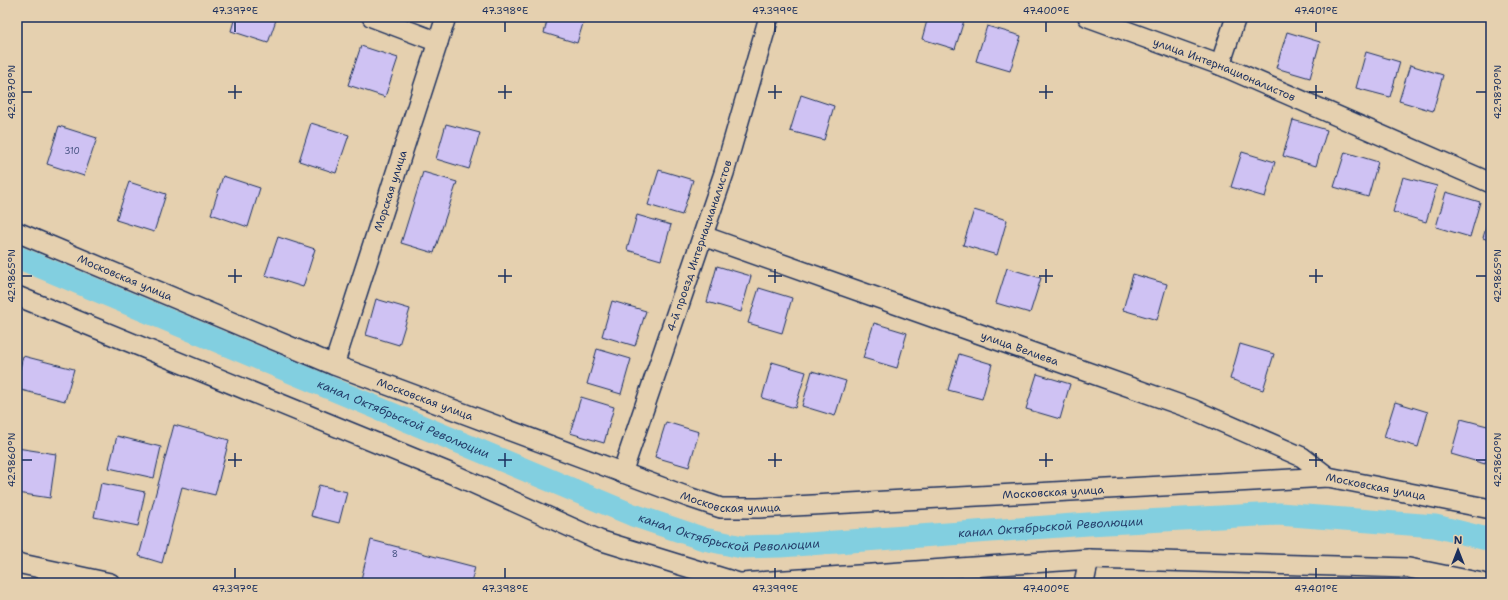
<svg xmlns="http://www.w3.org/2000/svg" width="1508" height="600" viewBox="0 0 1508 600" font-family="'Shantell Sans',sans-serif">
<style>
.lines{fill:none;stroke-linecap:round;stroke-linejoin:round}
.canal{stroke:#82cfe0;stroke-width:23}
.building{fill:#cfc2f3;stroke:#1b2f5e}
.minor-casing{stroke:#1b2f5e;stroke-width:22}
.minor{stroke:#e5d0af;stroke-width:19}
.ticks{fill:none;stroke:#1b2f5e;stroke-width:1.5}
.labels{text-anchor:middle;stroke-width:3;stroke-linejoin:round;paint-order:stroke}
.number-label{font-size:9px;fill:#485483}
.street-label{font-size:11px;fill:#1b2f5e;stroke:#e5d0af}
.water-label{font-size:12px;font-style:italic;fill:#253f6b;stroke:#e5d0af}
.neatline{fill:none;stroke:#1b2f5e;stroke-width:1.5}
.ticks-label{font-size:10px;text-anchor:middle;fill:#1b2f5e}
</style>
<rect width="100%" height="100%" fill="#e5d0af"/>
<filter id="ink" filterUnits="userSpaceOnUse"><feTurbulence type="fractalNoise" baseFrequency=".025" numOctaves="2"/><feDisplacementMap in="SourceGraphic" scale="8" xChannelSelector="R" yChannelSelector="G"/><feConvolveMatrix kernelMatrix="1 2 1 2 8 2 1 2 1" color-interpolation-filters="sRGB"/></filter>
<g filter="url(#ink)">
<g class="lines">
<path class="canal" id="s1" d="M 17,257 L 633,515 L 704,539 L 742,547 L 780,546 L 1088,524 L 1279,514 L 1435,526 L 1491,540"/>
</g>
<path class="building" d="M 235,17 L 277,17 L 268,43 L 231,31 Z
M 548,17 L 585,17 L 577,43 L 544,33 Z
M 928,17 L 965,17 L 955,49 L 922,39 Z
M 987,26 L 1021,36 L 1010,71 L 976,61 Z
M 1287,32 L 1320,42 L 1310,78 L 1276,68 Z
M 361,46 L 398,58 L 385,97 L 348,85 Z
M 1366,52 L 1400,62 L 1390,97 L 1356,88 Z
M 1410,65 L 1443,75 L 1433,111 L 1399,101 Z
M 801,95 L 834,106 L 824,140 L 790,131 Z
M 1293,120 L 1327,130 L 1316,166 L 1283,156 Z
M 311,123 L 349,135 L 336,173 L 299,161 Z
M 446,124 L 480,133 L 469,169 L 436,159 Z
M 59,126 L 97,138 L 84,176 L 47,164 Z
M 1242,152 L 1275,162 L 1265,197 L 1231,187 Z
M 1345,152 L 1378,162 L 1368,197 L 1334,187 Z
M 659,170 L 693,180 L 682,215 L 648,205 Z
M 423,172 L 457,182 L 434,253 L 401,243 Z
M 223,176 L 260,188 L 248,227 L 211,214 Z
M 1403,177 L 1437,186 L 1426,222 L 1393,212 Z
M 129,182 L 166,194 L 154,232 L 116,220 Z
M 1446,192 L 1480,202 L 1470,237 L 1436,227 Z
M 974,210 L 1007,220 L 997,255 L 963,245 Z
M 1491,210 L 1491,241 L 1483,238 Z
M 637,215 L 671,225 L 661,260 L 627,250 Z
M 278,237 L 315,249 L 303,287 L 265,275 Z
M 717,266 L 751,276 L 741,312 L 707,302 Z
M 1007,268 L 1041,278 L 1030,313 L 996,303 Z
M 1133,274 L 1167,284 L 1157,320 L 1123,310 Z
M 759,288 L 792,298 L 782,333 L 748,323 Z
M 376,299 L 410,309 L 399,345 L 366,335 Z
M 612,301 L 646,311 L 635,346 L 602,336 Z
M 874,323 L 907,333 L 897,368 L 863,358 Z
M 1240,344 L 1274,354 L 1263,390 L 1230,379 Z
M 597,349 L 631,359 L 621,394 L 587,384 Z
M 959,354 L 992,364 L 982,399 L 948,390 Z
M 23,356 L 74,369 L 65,401 L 17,389 L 17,381 Z
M 772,362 L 806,372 L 795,408 L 762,398 Z
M 812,371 L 846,381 L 835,416 L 802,406 Z
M 1037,374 L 1070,384 L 1060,419 L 1026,409 Z
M 581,397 L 614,407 L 604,443 L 570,433 Z
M 1395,402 L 1428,412 L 1418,447 L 1384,437 Z
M 1461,419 L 1491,427 L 1491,442 L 1485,464 L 1451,454 Z
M 666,422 L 699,432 L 689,467 L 655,457 Z
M 174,425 L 229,440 L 215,495 L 182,487 L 162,563 L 139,556 Z
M 117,436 L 161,447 L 154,478 L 109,468 Z
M 17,448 L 56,454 L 50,498 L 17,493 Z
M 101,483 L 145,492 L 138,526 L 94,517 Z
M 319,485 L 347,492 L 339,523 L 311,516 Z
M 371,540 L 475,567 L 471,583 L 360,583 Z"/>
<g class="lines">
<defs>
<g id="minor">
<path d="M 372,17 L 438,42"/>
<path id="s2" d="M 1088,17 L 1220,65 L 1491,183"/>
<path d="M 1220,65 L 1236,17"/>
<path id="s3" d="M 17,232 L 334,365 L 688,497 L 721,508 L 758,508 L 1328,477 L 1491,509"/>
<path id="s4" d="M 703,236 L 1192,409 L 1302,457 L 1328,477"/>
<path d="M 17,296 L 457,476 L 599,540 L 739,583"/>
<path id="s5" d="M 334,365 L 446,17"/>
<path id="s6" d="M 622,473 L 724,173 L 769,17"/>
<path d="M 17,563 L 110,583"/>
<path d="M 742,583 L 1089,559 L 1409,568 L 1482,583"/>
<path d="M 1084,583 L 1089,559"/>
</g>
</defs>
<use href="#minor" class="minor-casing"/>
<use href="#minor" class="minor"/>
</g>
</g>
<path class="ticks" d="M 235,22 L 235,32M 505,22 L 505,32M 775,22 L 775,32M 1046,22 L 1046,32M 1316,22 L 1316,32M 235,85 L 235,99M 505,85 L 505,99M 775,85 L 775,99M 1046,85 L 1046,99M 1316,85 L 1316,99M 22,92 L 32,92M 228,92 L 242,92M 498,92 L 512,92M 768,92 L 782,92M 1039,92 L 1053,92M 1309,92 L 1323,92M 1476,92 L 1486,92M 235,269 L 235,283M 505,269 L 505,283M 775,269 L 775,283M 1046,269 L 1046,283M 1316,269 L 1316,283M 22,276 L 32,276M 228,276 L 242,276M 498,276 L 512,276M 768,276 L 782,276M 1039,276 L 1053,276M 1309,276 L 1323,276M 1476,276 L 1486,276M 235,453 L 235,467M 505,453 L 505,467M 775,453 L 775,467M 1046,453 L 1046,467M 1316,453 L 1316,467M 22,460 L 32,460M 228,460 L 242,460M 498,460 L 512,460M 768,460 L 782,460M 1039,460 L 1053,460M 1309,460 L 1323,460M 1476,460 L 1486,460M 235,568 L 235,578M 505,568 L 505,578M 775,568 L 775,578M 1046,568 L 1046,578M 1316,568 L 1316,578"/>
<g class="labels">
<g class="number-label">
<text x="72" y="154">310</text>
<text x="395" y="557">8</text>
</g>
<g class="street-label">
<text dy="4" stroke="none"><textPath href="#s2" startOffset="146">улица Интернационалистов</textPath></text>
<text dy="4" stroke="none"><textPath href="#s5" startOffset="183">Морская улица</textPath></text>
<text dy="4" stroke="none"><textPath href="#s6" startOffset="240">4-й проезд Интернацианалистов</textPath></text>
<text dy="4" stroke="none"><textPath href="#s3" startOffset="117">Московская улица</textPath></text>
<text dy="4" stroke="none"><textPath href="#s4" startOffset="336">улица Велиева</textPath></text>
<text dy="4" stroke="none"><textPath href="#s3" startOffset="441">Московская улица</textPath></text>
<text dy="4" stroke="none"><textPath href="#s3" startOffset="1413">Московская улица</textPath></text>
<text dy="4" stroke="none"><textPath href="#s3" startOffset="1089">Московская улица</textPath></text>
<text dy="4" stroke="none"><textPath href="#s3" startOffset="765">Московская улица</textPath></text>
</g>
<g class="water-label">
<text dy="4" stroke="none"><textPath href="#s1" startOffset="419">канал Октябрьской Революции</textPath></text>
<text dy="4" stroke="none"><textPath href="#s1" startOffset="1091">канал Октябрьской Революции</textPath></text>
<text dy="4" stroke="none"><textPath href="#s1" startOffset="767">канал Октябрьской Революции</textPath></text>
</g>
</g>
<rect width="1508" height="600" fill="none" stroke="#e5d0af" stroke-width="44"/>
<g transform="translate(1458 550)" stroke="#e5d0af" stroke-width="3" paint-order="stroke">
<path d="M0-3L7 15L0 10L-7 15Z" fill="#1b2f5e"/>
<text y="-6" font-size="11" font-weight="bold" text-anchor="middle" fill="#1b2f5e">N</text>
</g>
<rect x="22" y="22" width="1464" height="556" class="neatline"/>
<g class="ticks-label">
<text x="235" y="14">47.397°E</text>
<text x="505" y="14">47.398°E</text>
<text x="775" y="14">47.399°E</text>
<text x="1046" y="14">47.400°E</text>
<text x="1316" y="14">47.401°E</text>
<text transform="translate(11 92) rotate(-90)" y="4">42.9870°N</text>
<text transform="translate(1497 92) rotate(-90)" y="4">42.9870°N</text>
<text transform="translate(11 276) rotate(-90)" y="4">42.9865°N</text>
<text transform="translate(1497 276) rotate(-90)" y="4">42.9865°N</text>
<text transform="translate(11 460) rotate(-90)" y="4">42.9860°N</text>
<text transform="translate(1497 460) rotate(-90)" y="4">42.9860°N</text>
<text x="235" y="592">47.397°E</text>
<text x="505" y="592">47.398°E</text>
<text x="775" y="592">47.399°E</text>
<text x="1046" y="592">47.400°E</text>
<text x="1316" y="592">47.401°E</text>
</g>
</svg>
